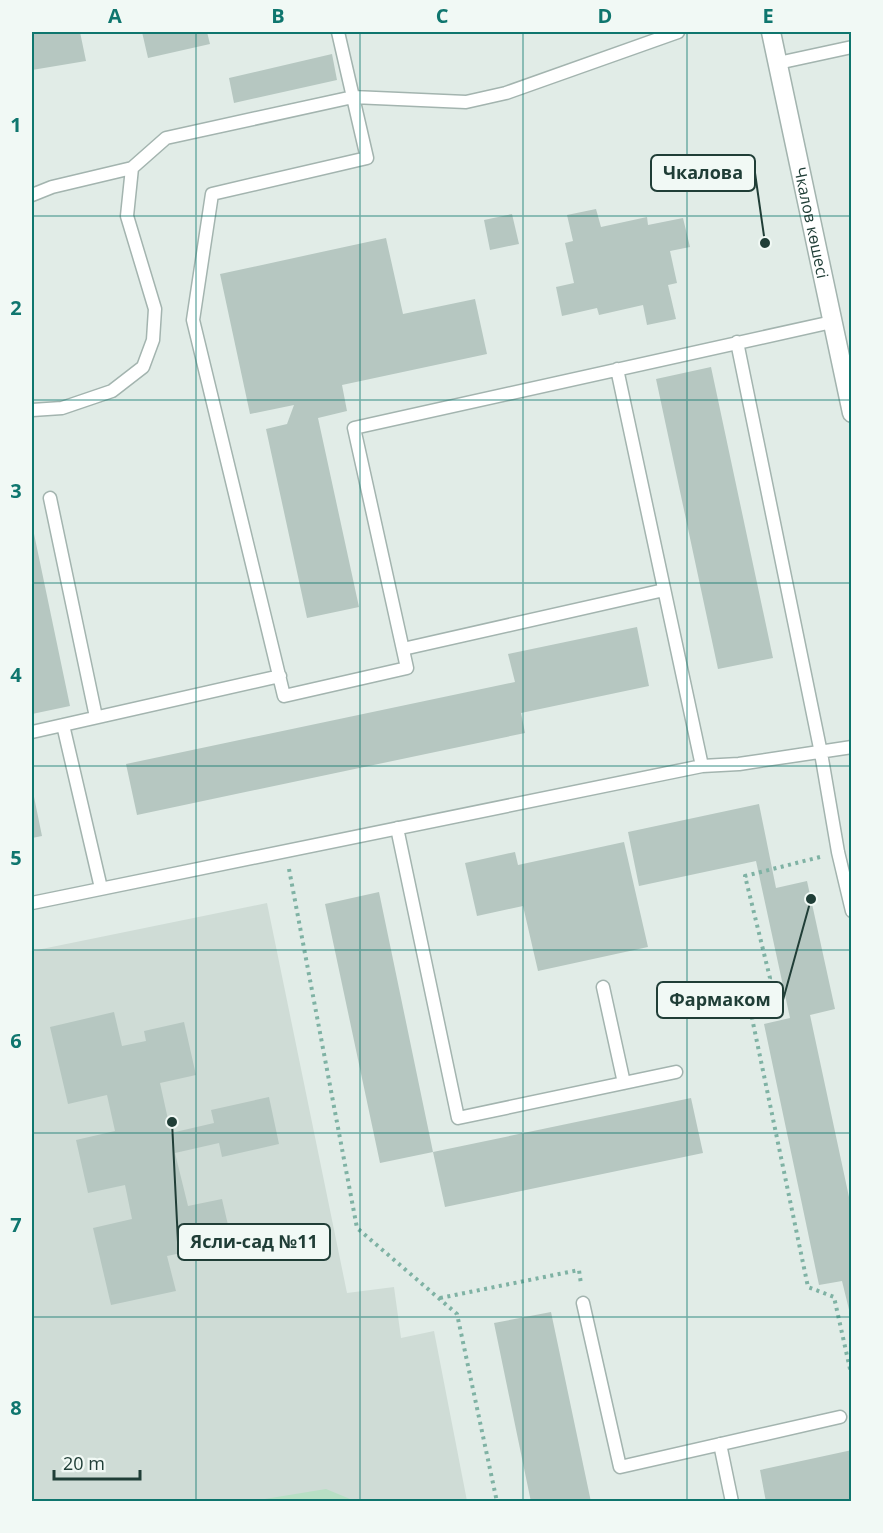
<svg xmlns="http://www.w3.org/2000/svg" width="883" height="1533" viewBox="0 0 883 1533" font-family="'Open Sans',sans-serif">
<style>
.built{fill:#cfdcd6}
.green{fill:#b8dfc4}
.building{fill:#b6c7c1}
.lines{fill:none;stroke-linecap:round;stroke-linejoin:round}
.service-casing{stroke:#a3b4af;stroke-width:15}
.tertiary-casing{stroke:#a3b4af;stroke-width:21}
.path{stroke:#7fb2a4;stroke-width:4;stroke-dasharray:3 4.5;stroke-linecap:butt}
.service{stroke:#fff;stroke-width:12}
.tertiary{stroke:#fff;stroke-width:18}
.grid{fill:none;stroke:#0f766e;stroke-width:1.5;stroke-opacity:0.55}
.labels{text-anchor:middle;stroke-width:5;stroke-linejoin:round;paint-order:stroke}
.street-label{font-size:16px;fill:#203e37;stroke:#f1f9f5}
.leader{fill:none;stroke:#203e37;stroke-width:2}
.callout-dot{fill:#203e37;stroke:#f1f9f5;stroke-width:2}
.callout{fill:#f1f9f5;stroke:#203e37;stroke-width:2}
.callout-label{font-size:18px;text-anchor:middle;font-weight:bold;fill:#203e37}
.neatline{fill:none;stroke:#0f766e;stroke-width:2}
.grid-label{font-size:20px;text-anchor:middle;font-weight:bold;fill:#0f766e}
</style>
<rect width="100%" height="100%" fill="#e1ece7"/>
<path class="built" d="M 267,903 L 347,1293 L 394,1287 L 401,1338 L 434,1331 L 467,1501 L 32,1502 L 32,951 Z"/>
<path class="green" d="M 326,1489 L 355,1501 L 253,1501 Z"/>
<path class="building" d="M 32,32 L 80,32 L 86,61 L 32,70 Z
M 142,32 L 207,32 L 210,44 L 148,58 Z
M 332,54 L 337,80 L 234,103 L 229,78 Z
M 596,209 L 601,227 L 647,217 L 648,225 L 683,218 L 690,247 L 670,251 L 677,283 L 668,285 L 676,319 L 647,325 L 643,305 L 599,315 L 597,308 L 562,316 L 556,287 L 574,283 L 565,243 L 573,241 L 567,215 Z
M 512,214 L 519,244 L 490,250 L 484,220 Z
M 386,238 L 403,314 L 475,299 L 487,354 L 342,385 L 347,411 L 318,418 L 359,607 L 307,618 L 266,429 L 287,424 L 294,405 L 250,414 L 220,274 Z
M 711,367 L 773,658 L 718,669 L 656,379 Z
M 33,529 L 70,706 L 32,714 L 32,529 Z
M 637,627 L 649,686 L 521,713 L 525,733 L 137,815 L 126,764 L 515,682 L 508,654 Z
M 33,792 L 42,836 L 32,838 L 32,792 Z
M 759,804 L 776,888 L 807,881 L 835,1009 L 810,1015 L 852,1211 L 852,1322 L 842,1281 L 819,1285 L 764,1024 L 790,1018 L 756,861 L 639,886 L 628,832 Z
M 624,842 L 648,947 L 538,971 L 523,906 L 477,916 L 465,863 L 515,852 L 518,865 Z
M 379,892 L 433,1152 L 380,1163 L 325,904 Z
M 114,1012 L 122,1046 L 146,1041 L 144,1031 L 184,1022 L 196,1075 L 160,1083 L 171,1133 L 214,1123 L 211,1110 L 269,1097 L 279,1144 L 222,1157 L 219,1143 L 175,1153 L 188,1206 L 222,1199 L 234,1251 L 194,1261 L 191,1251 L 167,1256 L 176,1291 L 111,1305 L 93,1228 L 132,1219 L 125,1185 L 88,1193 L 76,1140 L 115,1131 L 107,1095 L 68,1104 L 50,1027 Z
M 691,1098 L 703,1153 L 445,1207 L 433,1152 Z
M 551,1312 L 591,1502 L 531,1502 L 494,1323 Z
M 852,1450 L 852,1501 L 766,1502 L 760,1470 Z"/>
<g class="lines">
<defs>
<path id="service" d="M 338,32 L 367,158 L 212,194 L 193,320 L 284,696 L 407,668 L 354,428 L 832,322
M 778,63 L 852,47
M 32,195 L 52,187 L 132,168
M 737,342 L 821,753 L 838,852 L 852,911
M 617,369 L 702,766
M 32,410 L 62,408 L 112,391 L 143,367 L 153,340 L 155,309 L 127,216 L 132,168 L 166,138 L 353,97 L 466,102 L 506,93 L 678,32
M 50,498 L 96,717
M 403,649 L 664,590
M 63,725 L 101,888
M 32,732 L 280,676
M 397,828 L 458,1118 L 676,1072
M 32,903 L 702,766 L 739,764 L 852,747
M 603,987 L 624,1083
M 583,1303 L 620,1467 L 840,1417
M 720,1444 L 732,1502"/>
<g id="tertiary">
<path id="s1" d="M 771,32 L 852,413"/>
</g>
</defs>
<use href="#service" class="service-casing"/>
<use href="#tertiary" class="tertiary-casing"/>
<path class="path" d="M 820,857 L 745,876 L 770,978 L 752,1018 L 808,1287 L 834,1297 L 852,1378
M 289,869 L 357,1228 L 457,1314 L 497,1502
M 440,1298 L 579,1270 L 581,1284"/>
<use href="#service" class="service"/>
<use href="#tertiary" class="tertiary"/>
</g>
<path class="grid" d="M 196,32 L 196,1502M 360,32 L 360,1502M 523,32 L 523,1502M 687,32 L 687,1502M 32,216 L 852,216M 32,400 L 852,400M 32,583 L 852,583M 32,766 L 852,766M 32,950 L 852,950M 32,1133 L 852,1133M 32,1317 L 852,1317"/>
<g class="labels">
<g class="street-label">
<text dy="6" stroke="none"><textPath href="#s1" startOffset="195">Чкалов көшесі</textPath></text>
</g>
</g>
<path class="leader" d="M765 243L755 173M811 899L783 1000M172 1122L178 1242"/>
<g class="callout-dot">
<circle cx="765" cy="243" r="6"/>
<circle cx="811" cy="899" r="6"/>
<circle cx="172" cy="1122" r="6"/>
</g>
<g class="callout">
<rect x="651" y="155" width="104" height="36" rx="6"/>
<rect x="657" y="982" width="126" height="36" rx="6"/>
<rect x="178" y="1224" width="152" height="36" rx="6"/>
</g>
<g class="callout-label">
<text x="703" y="179">Чкалова</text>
<text x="720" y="1006">Фармаком</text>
<text x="254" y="1248">Ясли-сад №11</text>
</g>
<rect width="883" height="1533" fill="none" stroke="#f1f9f5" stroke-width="66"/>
<path d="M54 1470v9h86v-9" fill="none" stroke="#203e37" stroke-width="3"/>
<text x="63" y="1470" font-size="18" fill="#203e37" stroke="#f1f9f5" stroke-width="4.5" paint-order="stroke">20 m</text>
<rect x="33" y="33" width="817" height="1467" class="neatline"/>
<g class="grid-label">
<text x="115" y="23">A</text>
<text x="278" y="23">B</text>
<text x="442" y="23">C</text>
<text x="605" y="23">D</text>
<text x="768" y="23">E</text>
<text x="16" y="132">1</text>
<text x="16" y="315">2</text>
<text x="16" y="498">3</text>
<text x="16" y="682">4</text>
<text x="16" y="865">5</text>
<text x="16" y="1048">6</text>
<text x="16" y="1232">7</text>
<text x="16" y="1415">8</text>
</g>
</svg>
